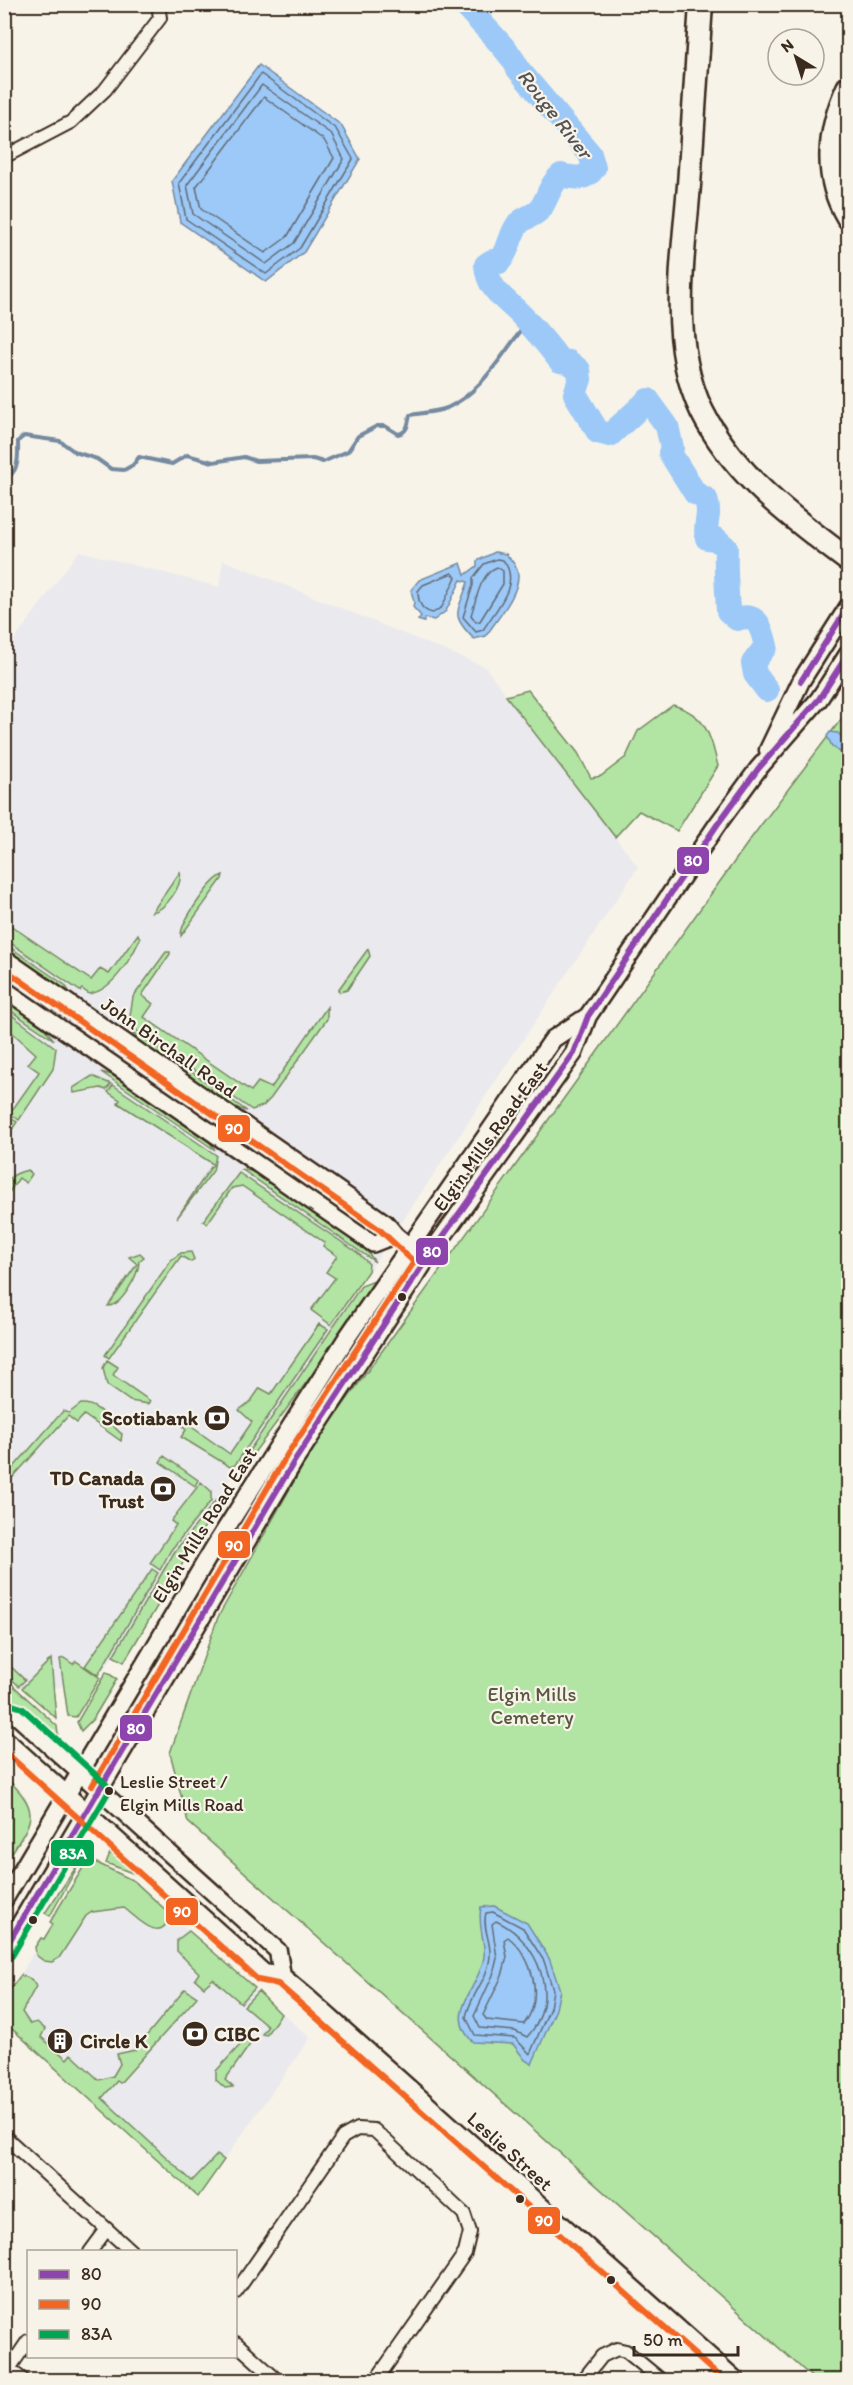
<svg xmlns="http://www.w3.org/2000/svg" width="853" height="2385" viewBox="0 0 853 2385" font-family="Itim,sans-serif">
<style>
.built{fill:#eae9ed}
.green{fill:#b2e4a4;stroke:#768761;stroke-width:1.5}
.water{fill:#9cc9f7;stroke:#7589a0;stroke-width:1.5}
.lines{fill:none;stroke-linecap:round;stroke-linejoin:round}
.shore{stroke:#626a75;stroke-width:1.5}
.stream{stroke:#7589a0;stroke-width:4}
.river{stroke:#9cc9f7;stroke-width:24}
.minor-casing{stroke:#3b2a1e;stroke-width:16}
.tertiary-casing{stroke:#3b2a1e;stroke-width:20}
.secondary-casing{stroke:#3b2a1e;stroke-width:21}
.motorway-casing{stroke:#3b2a1e;stroke-width:27}
.minor{stroke:#f7f3e8;stroke-width:12}
.tertiary{stroke:#f7f3e8;stroke-width:15}
.secondary{stroke:#f7f3e8;stroke-width:16}
.motorway{stroke:#f7f3e8;stroke-width:22}
.bus-1-casing{stroke:#f7f3e8;stroke-width:10}
.bus-2-casing{stroke:#f7f3e8;stroke-width:10}
.bus-3-casing{stroke:#f7f3e8;stroke-width:10}
.bus-1{stroke:#8e44ad;stroke-width:6}
.bus-2{stroke:#f26522;stroke-width:6}
.bus-3{stroke:#00a651;stroke-width:6}
.bus-dot{fill:#3b2a1e;stroke:#f7f3e8;stroke-width:2}
.labels{text-anchor:middle;stroke-width:4.5;stroke-linejoin:round;paint-order:stroke}
.bus-label{font-size:18px;fill:#3b2a1e;stroke:#f7f3e8;text-anchor:start}
.street-label{font-size:20px;fill:#3b2a1e;stroke:#f7f3e8}
.poi-label{font-size:20px;font-weight:bold;fill:#3b2a1e;stroke:#f7f3e8;text-anchor:end}
.park-label{font-size:20px;fill:#595840;stroke:#f7f3e8}
.water-label{font-size:21px;font-style:italic;fill:#535254;stroke:#f7f3e8}
.line-badge{stroke:#f7f3e8;stroke-width:2}
.badge-label{font-size:16px;text-anchor:middle;font-weight:bold;fill:#fff}
</style>
<rect width="100%" height="100%" fill="#f7f3e8"/>
<filter id="ink" filterUnits="userSpaceOnUse"><feTurbulence type="fractalNoise" baseFrequency=".0167" numOctaves="2"/><feDisplacementMap in="SourceGraphic" scale="12" xChannelSelector="R" yChannelSelector="G"/><feConvolveMatrix kernelMatrix="1 2 1 2 8 2 1 2 1" color-interpolation-filters="sRGB"/></filter>
<g filter="url(#ink)">
<path class="built" d="M 79,551 L 219,587 L 223,560 L 485,667 L 638,867 L 101,1674 L 30,1696 L 5,1673 L 5,653 Z
M 91,1860 L 134,1881 L 310,2038 L 198,2197 L 5,2023 L 5,1996 L 21,1975 L 41,1938 L 44,1939 L 53,1924 L 50,1922 L 84,1866 Z"/>
<path class="green" d="M 528,690 L 578,753 L 591,778 L 601,776 L 626,757 L 638,731 L 673,705 C 707,715 710,735 718,766 L 677,831 L 639,811 L 615,837 L 506,696 Z
M 848,710 L 848,2380 L 815,2380 L 188,1822 L 170,1753 L 218,1617 L 315,1444 L 752,837 Z
M 180,872 C 183,885 166,910 152,912 Z
M 223,875 L 222,879 L 181,936 C 180,923 210,880 223,875 Z
M 4,921 L 91,980 L 100,969 L 109,974 L 138,934 L 140,939 C 131,959 112,991 89,994 L 82,989 L 80,991 L 5,939 Z
M 4,943 L 65,985 L 71,994 L 5,950 Z
M 368,949 L 370,956 L 347,990 L 340,992 L 338,990 Z
M 166,952 L 170,952 L 170,954 L 142,995 L 153,1004 L 144,1017 L 251,1091 L 258,1082 L 271,1088 L 327,1007 L 327,1019 L 271,1098 L 263,1106 L 252,1110 L 133,1028 L 135,1025 L 129,1022 L 133,997 Z
M 4,998 L 39,1022 L 54,1040 L 5,1007 Z
M 5,1010 L 56,1048 L 53,1069 L 19,1120 L 5,1110 L 5,1103 L 13,1109 L 39,1072 L 28,1064 L 36,1054 L 5,1026 Z
M 132,1032 L 139,1035 L 247,1111 C 227,1108 141,1049 132,1032 Z
M 101,1072 L 119,1077 L 207,1138 L 215,1150 Z
M 92,1076 L 111,1084 L 106,1090 L 101,1088 L 74,1093 L 73,1088 Z
M 113,1085 L 216,1155 L 213,1171 L 177,1218 L 213,1164 L 118,1103 L 120,1100 L 108,1092 Z
M 5,1114 L 17,1122 L 5,1140 Z
M 241,1169 L 255,1172 L 363,1246 L 375,1262 Z
M 28,1170 L 32,1174 L 26,1183 L 19,1178 L 5,1198 C 4,1180 10,1174 28,1170 Z
M 239,1173 L 358,1253 L 369,1264 L 368,1271 L 331,1325 L 311,1310 L 335,1278 L 326,1272 L 337,1256 L 323,1246 L 325,1243 L 242,1186 L 232,1188 L 207,1224 L 203,1221 Z
M 140,1253 L 144,1257 L 139,1261 C 139,1274 122,1306 108,1306 L 137,1264 L 129,1257 Z
M 181,1253 L 191,1252 L 194,1259 L 191,1262 L 181,1256 L 109,1358 L 105,1355 L 171,1260 Z
M 377,1280 L 346,1329 L 245,1465 L 236,1470 L 361,1286 Z
M 319,1324 L 328,1329 L 235,1465 L 230,1467 L 181,1437 L 186,1430 L 183,1427 L 186,1423 L 230,1454 L 252,1422 L 239,1410 L 251,1401 L 260,1388 L 271,1394 Z
M 107,1360 L 118,1367 L 113,1375 L 150,1401 L 148,1404 L 130,1401 L 107,1385 L 103,1368 Z
M 81,1404 C 103,1403 110,1427 122,1434 L 121,1441 L 84,1415 L 77,1423 L 68,1416 L 5,1486 L 5,1477 L 63,1411 L 69,1413 Z
M 164,1456 L 198,1480 L 195,1486 L 160,1462 Z
M 201,1482 L 211,1491 L 211,1501 L 171,1550 L 160,1570 L 150,1563 L 176,1525 L 171,1521 Z
M 217,1499 L 215,1509 L 124,1662 L 113,1656 L 175,1551 Z
M 152,1569 L 158,1573 L 98,1675 L 85,1666 Z
M 64,1658 L 73,1664 L 76,1661 L 100,1678 L 76,1717 L 68,1716 L 60,1659 Z
M 51,1659 L 56,1718 L 22,1688 Z
M 5,1661 L 25,1680 L 19,1686 L 5,1673 Z
M 106,1672 L 117,1679 L 93,1719 L 81,1731 L 77,1722 Z
M 4,1677 L 57,1726 L 58,1735 L 43,1728 L 5,1693 Z
M 4,1776 C 46,1814 30,1822 5,1864 Z
M 110,1853 L 122,1859 L 140,1876 L 106,1863 Z
M 83,1857 L 50,1916 L 45,1913 Z
M 91,1860 L 134,1881 L 170,1914 C 162,1947 138,1918 124,1908 L 92,1912 L 86,1916 L 59,1958 L 52,1962 L 44,1961 L 36,1955 L 35,1947 L 41,1938 L 44,1939 L 53,1924 L 50,1922 L 84,1866 Z
M 189,1931 L 255,1988 L 241,2003 L 213,1979 L 204,1987 L 195,1979 L 199,1973 L 177,1951 L 177,1940 Z
M 21,1975 L 31,1979 L 36,1986 L 22,2012 L 30,2024 L 37,2022 L 45,2029 L 41,2037 L 67,2059 L 71,2054 L 99,2080 L 113,2076 L 120,2064 L 117,2054 L 135,2050 L 185,1989 L 197,1997 L 120,2083 L 117,2081 L 102,2098 L 192,2181 L 217,2155 L 224,2160 L 198,2197 L 12,2029 L 5,2039 L 5,1996 Z
M 258,1991 L 281,2014 L 266,2035 L 262,2034 L 268,2026 L 244,2006 Z
M 246,2042 L 251,2043 L 225,2080 L 233,2087 L 225,2088 L 216,2080 L 216,2071 L 240,2045 Z"/>
<path class="water" d="M 259,65 L 341,125 L 360,159 L 304,252 L 266,282 L 180,222 L 172,181 Z
M 495,552 L 506,554 C 511,560 518,567 518,575 C 519,595 496,620 486,636 L 474,639 C 449,614 458,613 468,582 L 461,580 L 446,611 L 434,620 L 425,618 L 424,622 L 418,620 L 421,616 L 413,607 L 414,602 L 411,590 L 419,580 L 461,563 L 465,575 L 477,566 L 477,561 Z
M 830,732 L 838,733 L 848,743 L 848,758 L 832,746 L 827,736 Z
M 494,1906 L 527,1923 L 549,1958 L 560,1990 L 556,2009 L 532,2064 L 525,2060 L 513,2044 L 473,2042 C 443,2013 479,1989 484,1957 C 486,1941 477,1927 481,1907 Z"/>
<g class="lines">
<path class="shore" d="M 261,74 L 336,129 L 353,159 L 300,248 L 266,274 L 186,219 L 179,183 Z
M 262,85 L 331,134 L 344,159 L 294,243 L 266,264 L 193,214 L 187,185 Z
M 264,97 L 324,140 L 334,158 L 287,237 L 265,253 L 201,209 L 196,187 Z
M 497,559 L 503,560 C 522,583 496,609 483,630 L 476,632 L 463,617 L 473,585 L 473,578 L 484,564 Z
M 497,567 L 503,571 L 503,584 L 480,621 L 476,622 L 471,615 C 477,598 480,574 497,567 Z
M 452,573 L 456,577 L 442,607 L 433,613 C 421,611 418,602 418,591 L 423,585 Z
M 493,1912 L 523,1928 L 544,1961 L 553,1990 L 550,2008 L 530,2054 L 515,2038 L 475,2035 L 466,2017 C 470,1995 489,1979 490,1955 C 491,1941 482,1928 486,1913 Z
M 496,1921 C 539,1940 562,2000 527,2037 L 515,2031 L 480,2028 L 474,2016 L 493,1975 L 497,1958 L 492,1924 Z
M 508,1937 C 533,1956 544,1999 524,2024 L 487,2020 L 483,2015 L 502,1976 L 507,1957 L 504,1940 Z"/>
<path class="stream" d="M 4,480 C 20,471 18,458 18,441 L 24,436 L 60,441 L 75,452 L 97,459 L 111,469 L 124,470 L 133,465 L 139,457 L 172,464 L 187,455 L 213,462 L 244,457 L 256,461 L 313,459 L 323,462 L 348,451 L 358,436 L 377,426 L 385,426 L 398,434 C 408,432 408,424 410,415 C 422,413 436,412 447,408 C 479,394 499,359 520,332 L 529,327"/>
<path class="river" d="M 464,4 C 477,20 512,52 518,69 L 590,154 L 594,168 C 586,181 574,178 561,175 C 551,183 548,197 541,208 C 535,216 524,217 518,224 C 509,236 509,252 499,262 L 492,261 L 486,265 C 488,292 508,300 524,318 C 536,331 549,346 560,361 L 569,362 L 579,370 L 580,379 L 575,394 L 598,432 L 610,435 L 648,400 L 667,426 L 672,448 L 670,453 L 695,493 L 706,499 C 712,517 703,524 707,538 L 716,539 L 726,548 C 725,569 727,589 728,611 L 737,619 C 758,612 762,629 766,646 L 753,663 L 755,674 L 767,690"/>
<defs>
<path id="minor" d="M 4,157 L 71,122 L 105,90 L 160,18 L 158,4
M 4,2136 L 132,2252
M 90,2252 L 107,2229
M 236,2292 L 343,2137 L 357,2129 L 374,2130 L 464,2214 L 470,2232 L 465,2253 L 376,2380
M 236,2343 L 277,2380
M 9,2369 L 23,2380
M 4,2376 L 28,2341
M 583,2380 L 602,2356 L 617,2349 L 626,2351 L 661,2380"/>
<path id="tertiary" d="M 4,958 L 386,1223 L 396,1235 L 426,1260
M 4,989 L 373,1244 L 396,1235"/>
<path id="secondary" d="M 768,750 L 801,681 L 848,607
M 4,1712 L 16,1715 L 278,1951 L 282,1976
M 4,1738 L 264,1973 L 282,1976 L 308,1998 L 736,2380
M 4,1900 L 213,1549 L 346,1339 L 553,1039 L 588,1016
M 4,1951 L 295,1460 L 426,1260 L 574,1053 L 588,1016 L 717,825 L 758,769 L 819,699 L 848,654"/>
<path id="motorway" d="M 701,4 C 697,65 693,125 689,185 C 683,262 667,351 707,421 C 741,481 795,520 848,560
M 848,88 C 829,130 823,176 848,217"/>
</defs>
<use href="#minor" class="minor-casing"/>
<use href="#tertiary" class="tertiary-casing"/>
<use href="#secondary" class="secondary-casing"/>
<use href="#motorway" class="motorway-casing"/>
<use href="#minor" class="minor"/>
<use href="#tertiary" class="tertiary"/>
<use href="#secondary" class="secondary"/>
<use href="#motorway" class="motorway"/>
<defs>
<path id="bus-1" d="M 801,681 L 848,607
M 4,1950 L 295,1460 L 426,1260 L 574,1053 L 588,1016 L 717,825 L 758,769 L 819,699 L 848,654"/>
<path id="bus-2" d="M 4,969 L 380,1230 L 414,1262 L 287,1455 L 92,1786
M 4,1751 L 258,1980 L 278,1984 L 302,2005 L 723,2380"/>
<path id="bus-3" d="M 6,1703 L 22,1708 L 106,1784 L 109,1791 L 12,1956"/>
</defs>
<use href="#bus-1" class="bus-1-casing"/>
<use href="#bus-2" class="bus-2-casing"/>
<use href="#bus-3" class="bus-3-casing"/>
<use href="#bus-1" class="bus-1"/>
<use href="#bus-2" class="bus-2"/>
<use href="#bus-3" class="bus-3"/>
</g>
</g>
<defs>
<symbol id="bank-disc" viewBox="-11 -11 22 22"><circle r="9.5" fill="#3b2a1e" stroke="#f7f3e8"/><path d="M-6-4H6V4H-6ZM0-2.3a2.3 2.3 0 1 0 0 4.6a2.3 2.3 0 1 0 0-4.6Z" fill="#fff"/></symbol>
<symbol id="building-disc" viewBox="-11 -11 22 22"><circle r="9.5" fill="#3b2a1e" stroke="#f7f3e8"/><path d="M-4-6H4V6H1V3H-1V6H-4ZM-2.5-4.3h1.7v1.8h-1.7ZM.8-4.3h1.7v1.8H.8ZM-2.5-1h1.7V.8h-1.7ZM.8-1h1.7V.8H.8Z" fill="#fff"/></symbol>
</defs>
<g fill-rule="evenodd">
<use href="#bank-disc" x="202" y="1403" width="30" height="30"/>
<use href="#bank-disc" x="148" y="1474" width="30" height="30"/>
<use href="#bank-disc" x="180" y="2019" width="30" height="30"/>
<use href="#building-disc" x="45" y="2026" width="30" height="30"/>
</g>
<g class="bus-dot">
<circle cx="402" cy="1297" r="5"/>
<circle cx="109" cy="1791" r="5"/>
<circle cx="33" cy="1920" r="5"/>
<circle cx="520" cy="2199" r="5"/>
<circle cx="611" cy="2280" r="5"/>
</g>
<g class="labels">
<g class="bus-label">
<text x="120" y="1788">Leslie Street /<tspan x="120" dy="23">Elgin Mills Road</tspan></text>
</g>
<g class="street-label">
<text transform="translate(169 1047) rotate(35)" y="7">John Birchall Road</text>
<text transform="translate(490 1136) rotate(-54)" y="7">Elgin Mills Road East</text>
<text transform="translate(204 1525) rotate(-58)" y="7">Elgin Mills Road East</text>
<text transform="translate(510 2151) rotate(42)" y="7">Leslie Street</text>
</g>
<g class="poi-label">
<text x="198" y="1425">Scotiabank</text>
<text x="144" y="1485">TD Canada<tspan x="144" dy="23">Trust</tspan></text>
<text x="214" y="2041" text-anchor="start">CIBC</text>
<text x="80" y="2048" text-anchor="start">Circle K</text>
</g>
<g class="park-label">
<text x="532" y="1701">Elgin Mills<tspan x="532" dy="23">Cemetery</tspan></text>
</g>
<g class="water-label">
<text transform="translate(555 114) rotate(52)" y="7">Rouge River</text>
</g>
</g>
<g class="line-badge">
<rect x="676" y="846" width="34" height="29" rx="6" fill="#8e44ad"/>
<rect x="217" y="1114" width="34" height="29" rx="6" fill="#f26522"/>
<rect x="415" y="1237" width="34" height="29" rx="6" fill="#8e44ad"/>
<rect x="217" y="1530" width="34" height="29" rx="6" fill="#f26522"/>
<rect x="119" y="1714" width="34" height="28" rx="6" fill="#8e44ad"/>
<rect x="50" y="1839" width="45" height="28" rx="6" fill="#00a651"/>
<rect x="165" y="1897" width="34" height="29" rx="6" fill="#f26522"/>
<rect x="527" y="2206" width="34" height="29" rx="6" fill="#f26522"/>
</g>
<g class="badge-label">
<text x="693" y="866">80</text>
<text x="234" y="1134">90</text>
<text x="432" y="1257">80</text>
<text x="234" y="1551">90</text>
<text x="136" y="1734">80</text>
<text x="73" y="1859">83A</text>
<text x="182" y="1917">90</text>
<text x="544" y="2226">90</text>
</g>
<rect width="853" height="2385" fill="none" stroke="#f7f3e8" stroke-width="24"/>
<rect x="12" y="12" width="829" height="2361" fill="none" stroke="#3b2a1e" stroke-width="2" filter="url(#ink)"/>
<rect x="27" y="2250" width="210" height="108" fill="#f7f3e8" stroke="#aca397" stroke-width="1.5"/>
<rect x="39" y="2270" width="30" height="9" fill="#8e44ad" stroke="#aca397" stroke-width="1.5"/>
<text x="81" y="2280" font-size="18" fill="#3b2a1e">80</text>
<rect x="39" y="2300" width="30" height="9" fill="#f26522" stroke="#aca397" stroke-width="1.5"/>
<text x="81" y="2310" font-size="18" fill="#3b2a1e">90</text>
<rect x="39" y="2330" width="30" height="9" fill="#00a651" stroke="#aca397" stroke-width="1.5"/>
<text x="81" y="2340" font-size="18" fill="#3b2a1e">83A</text>
<g transform="translate(796 57) rotate(322)"><circle r="28" fill="#f7f3e8" stroke="#aca397" stroke-width="1.5"/>
<path d="M0-4.5L10 22L0 15L-10 22Z" fill="#3b2a1e"/>
<text y="-9" font-size="16" font-weight="bold" text-anchor="middle" fill="#3b2a1e">N</text>
</g>
<path d="M634 2346v9h104v-9" fill="none" stroke="#3b2a1e" stroke-width="3"/>
<text x="643" y="2346" font-size="18" fill="#3b2a1e" stroke="#f7f3e8" stroke-width="4.5" paint-order="stroke">50 m</text>
</svg>
